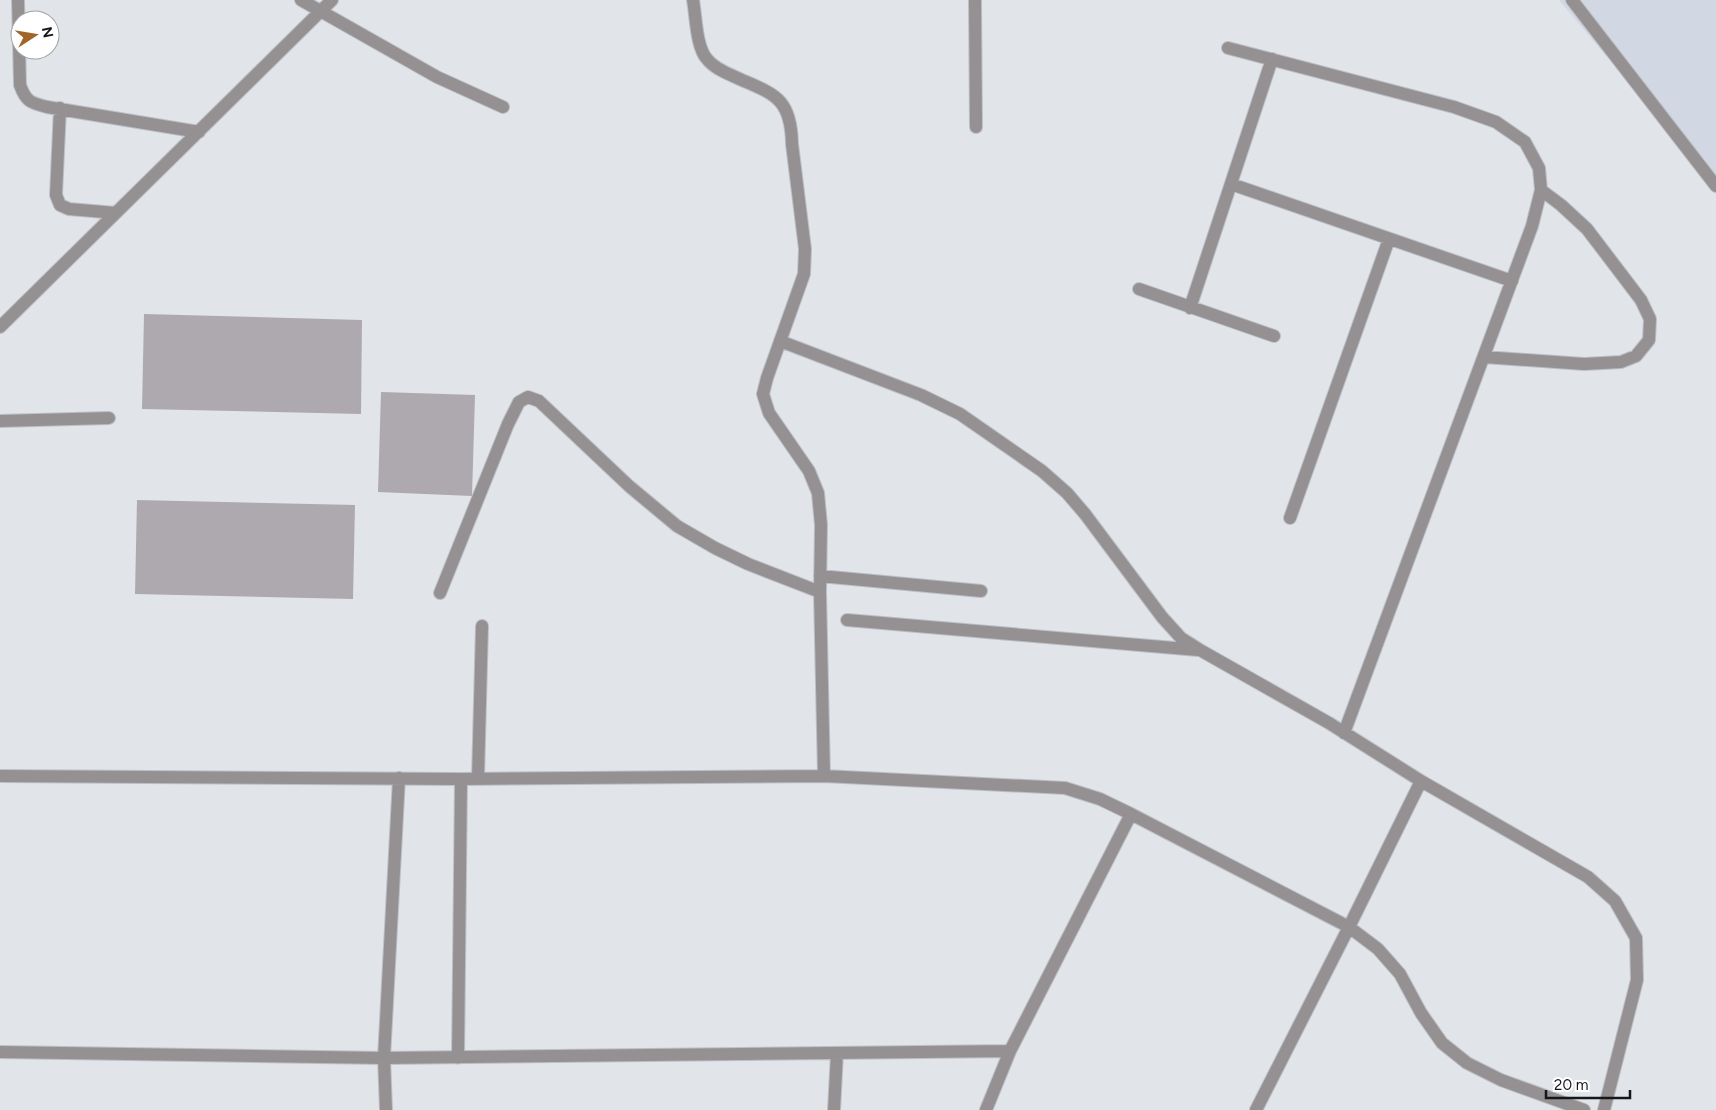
<svg xmlns="http://www.w3.org/2000/svg" width="1716" height="1110" viewBox="0 0 1716 1110" font-family="Figtree,sans-serif">
<style>
.built{fill:#d1d7e3}
.building{fill:#aea9ae}
.lines{fill:none;stroke-linecap:round;stroke-linejoin:round}
.lane-casing{stroke:#bcbfc4;stroke-width:14}
.street-casing{stroke:#bcbfc4;stroke-width:14}
.lane{stroke:#959192;stroke-width:12}
.street{stroke:#959192;stroke-width:12}
</style>
<rect width="100%" height="100%" fill="#e1e4e9"/>
<path class="built" d="M 1559,0 L 1716,0 L 1716,186 Z"/>
<path class="building" d="M 144,314 L 362,320 L 361,414 L 142,409 Z
M 381,392 L 475,395 L 472,496 L 378,492 Z
M 137,500 L 355,505 L 353,599 L 135,594 Z"/>
<g class="lines">
<defs>
<path id="lane" d="M 1572,0 L 1716,186
M 0,421 L 109,418"/>
<path id="street" d="M 18,0 L 20,85 C 26,102 31,103 47,107 L 199,132
M 301,0 L 437,77 L 503,107
M 693,0 C 696,16 696,47 707,59 C 713,67 724,72 733,76 C 772,94 791,95 792,144 L 805,249 L 804,274 L 767,378 L 763,394 L 769,413 L 809,471 L 818,493 L 821,525 L 820,592 L 824,776
M 975,0 L 976,127
M 1228,48 L 1454,107 L 1496,122 L 1525,142 L 1539,168 L 1541,190 L 1532,226 L 1344,733
M 60,108 L 56,195 L 60,205 L 69,209 L 116,213
M 1231,184 L 1512,281
M 1139,289 L 1274,336
M 1190,308 L 1272,59
M 0,327 L 332,0
M 780,341 L 921,395 L 960,414 L 1042,471 L 1067,493 L 1085,514 L 1162,617 L 1181,638 L 1200,650 L 1329,723 L 1421,781 L 1588,877 L 1615,901 L 1636,938 L 1637,980 L 1604,1110
M 1484,357 L 1584,364 L 1621,362 L 1636,356 L 1649,340 L 1650,319 L 1641,300 L 1587,229 L 1561,205 L 1541,190
M 1290,518 L 1389,239
M 820,576 L 981,591
M 440,593 L 508,424 L 519,402 L 528,397 L 539,401 L 629,486 L 677,526 L 715,548 L 748,564 L 820,592
M 847,620 L 1198,650
M 0,776 L 461,779 L 824,776 L 1065,788 L 1100,799 L 1131,814 L 1349,927 L 1378,949 L 1400,974 L 1421,1013 L 1442,1043 L 1467,1063 L 1501,1080 L 1584,1110
M 478,778 L 482,626
M 0,1052 L 384,1058 L 1010,1051 L 1131,814
M 458,1058 L 461,779
M 386,1110 L 384,1058 L 399,778
M 834,1110 L 837,1053
M 986,1110 L 1010,1051
M 1256,1110 L 1349,927 L 1421,781"/>
</defs>
<use href="#lane" class="lane-casing"/>
<use href="#street" class="street-casing"/>
<use href="#lane" class="lane"/>
<use href="#street" class="street"/>
</g>
<g transform="translate(35 35) rotate(78)"><circle r="24" fill="#ffffff" stroke="#a2a2a3"/>
<path d="M0-4L9 19L0 12L-9 19Z" fill="#a26529"/>
<text y="-8" font-size="14" font-weight="bold" text-anchor="middle" fill="#161719">N</text>
</g>
<path d="M1546 1090v8h84v-8" fill="none" stroke="#161719" stroke-width="2.5"/>
<text x="1554" y="1090" font-size="15" fill="#161719" stroke="#ffffff" stroke-width="4" paint-order="stroke">20 m</text>
</svg>
